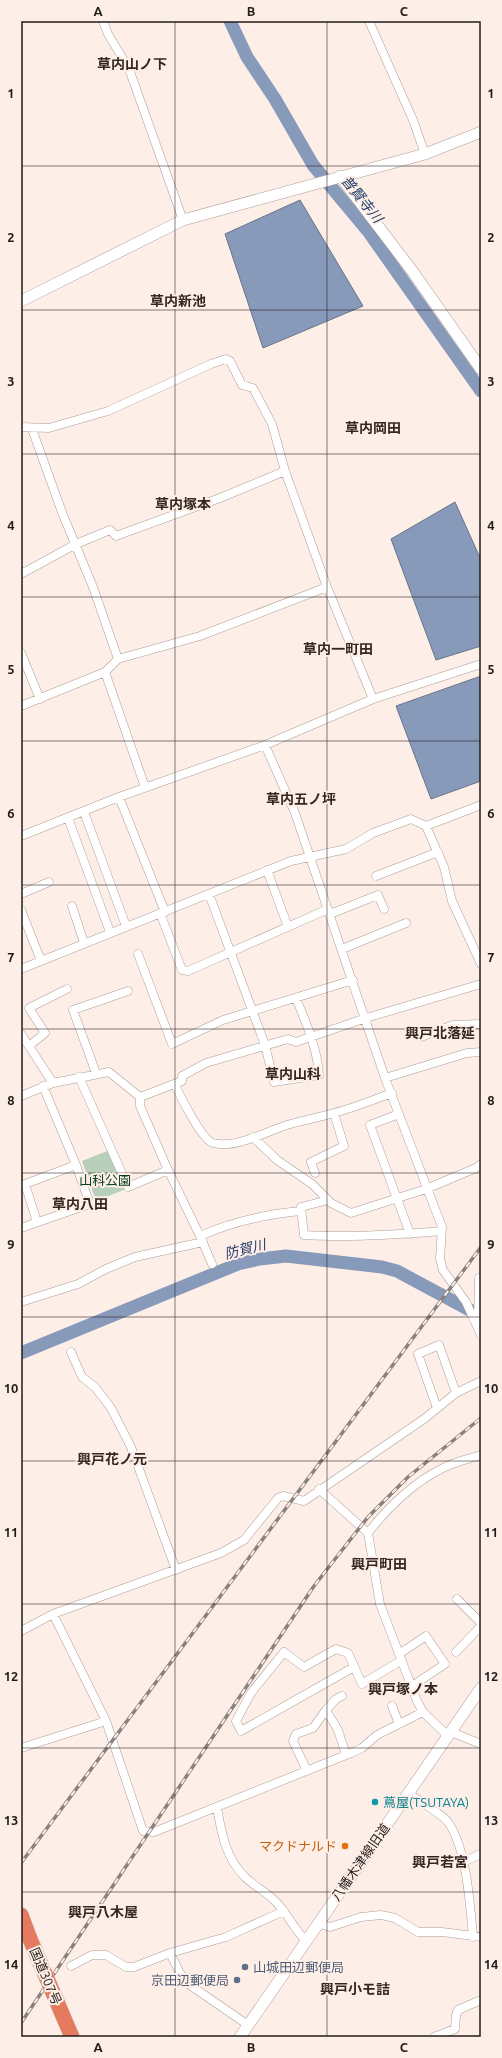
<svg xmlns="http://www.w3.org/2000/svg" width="502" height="2058" viewBox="0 0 502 2058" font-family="Ubuntu,'Noto Sans JP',sans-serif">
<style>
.green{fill:#b7cfbb}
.water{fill:#879aba;stroke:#69748a}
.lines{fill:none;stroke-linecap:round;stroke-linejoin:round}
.river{stroke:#879aba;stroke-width:13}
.street-casing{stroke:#ad9d95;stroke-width:9}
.secondary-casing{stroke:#ad9d95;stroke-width:12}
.highway-casing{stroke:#d3d2d1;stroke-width:16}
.street{stroke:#fff;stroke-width:8}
.secondary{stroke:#fff;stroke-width:11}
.highway{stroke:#e57a5f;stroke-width:15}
.rail-casing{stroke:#8a807c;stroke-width:3.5}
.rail{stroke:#fdeee8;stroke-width:2;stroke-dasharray:6;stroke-linecap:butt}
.highway-bridge-casing{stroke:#d3d2d1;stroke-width:16;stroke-linecap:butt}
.highway-bridge{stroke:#e57a5f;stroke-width:15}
.grid{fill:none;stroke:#221c19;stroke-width:1;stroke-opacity:0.55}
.culture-dot{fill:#0f9aa8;stroke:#fdeee8;stroke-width:1.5}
.food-dot{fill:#e8710a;stroke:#fdeee8;stroke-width:1.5}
.service-dot{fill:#5c6f8a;stroke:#fdeee8;stroke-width:1.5}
.labels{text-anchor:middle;stroke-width:4;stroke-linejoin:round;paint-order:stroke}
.park-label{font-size:13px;fill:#07411e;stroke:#fdeee8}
.culture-label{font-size:13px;fill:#0d838f;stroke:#fdeee8;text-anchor:start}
.food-label{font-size:13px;fill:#c56008;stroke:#fdeee8;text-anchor:end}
.street-label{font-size:13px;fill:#221c19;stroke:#fdeee8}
.service-label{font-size:13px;fill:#4e5e75;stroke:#fdeee8;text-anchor:start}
.neighbourhood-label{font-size:14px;font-weight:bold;fill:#342721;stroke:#fdeee8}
.water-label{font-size:14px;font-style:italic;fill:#233d69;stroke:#fdeee8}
.neatline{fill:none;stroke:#221c19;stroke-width:1.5}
.grid-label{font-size:13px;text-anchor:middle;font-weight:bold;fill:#221c19}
</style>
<rect width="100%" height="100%" fill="#fdeee8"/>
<path class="green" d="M 110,1150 L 126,1189 L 96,1201 L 82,1161 Z"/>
<path class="water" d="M 300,200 L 363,306 L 263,348 L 225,234 Z
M 455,502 L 481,560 L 481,646 L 436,660 L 391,539 Z
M 481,676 L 481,781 L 431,799 L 396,706 Z"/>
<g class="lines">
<path class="river" d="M 230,21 L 247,57 L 275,99 L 313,165 L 368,231 L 481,391
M 21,1353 L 238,1264 L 260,1259 L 286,1256 L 382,1267 L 397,1271 L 479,1315"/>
<defs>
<path id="street" d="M 103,21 L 108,34 L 129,69 L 183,220
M 369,21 L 413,120 L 425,154
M 21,427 L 49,428 L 108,411 L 211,364 L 226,359 L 230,361 L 242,385 L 253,388 L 272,424 L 285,471 L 327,587 L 373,699
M 32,429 L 63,515 L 93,587 L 118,659
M 21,574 L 76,544 L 110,530 L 116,536 L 220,498 L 285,471
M 21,653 L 40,699
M 105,672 L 145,787
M 21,706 L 105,672 L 118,659 L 200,636 L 327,587
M 265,745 L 295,813 L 385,1078 L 442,1227 L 440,1259 L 443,1270 L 466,1302 L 481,1335
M 119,797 L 165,912
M 84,812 L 126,926
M 68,818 L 110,932
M 426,826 L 481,805
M 21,836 L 119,797 L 265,745 L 373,699 L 481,664
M 267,870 L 288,927
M 376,876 L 438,852
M 21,894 L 49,882
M 209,894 L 265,1045 L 274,1082 L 319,1075 C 317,1047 306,1023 296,998
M 72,906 L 84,943
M 21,910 L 41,961
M 160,913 L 182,970 L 188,971 L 328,909
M 330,914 L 378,895 L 384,909
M 342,949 L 406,923
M 138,954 L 172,1044 L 223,1020 L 353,980
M 21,969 L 291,861 L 346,849 L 373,833 L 411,819 L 426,826 L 444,867 L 452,901 L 481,964
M 21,1034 L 53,1083
M 421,1037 L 453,1025 L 481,1024
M 29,1046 L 45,1033 L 29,1008 L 67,989
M 96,1073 L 73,1010 L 128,991
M 79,1077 L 128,1187 L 168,1170
M 385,1078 L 467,1053 L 481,1052
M 175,1085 C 180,1096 202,1140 213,1143 C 236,1149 265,1132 287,1125 C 302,1120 318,1118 334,1113 C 353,1108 373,1100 392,1093
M 21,1096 L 53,1083 L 109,1072 L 140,1097 L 182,1081 L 182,1076 L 206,1063 L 288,1039 L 296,1042 L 366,1018 L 481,984
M 140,1097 L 140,1106 L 168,1170 L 200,1236
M 399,1114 L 370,1125 L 410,1234
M 253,1137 L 277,1160 L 312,1184 L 331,1203 L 351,1213 L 426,1189 L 476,1168 L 481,1164
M 315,1173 L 311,1162 L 344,1146 L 334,1113
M 328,1200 L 301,1207 L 304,1235 C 350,1238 395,1235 441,1231
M 37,1222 L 25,1184 L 76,1165
M 21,1228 L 90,1204 L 76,1165 L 43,1086
M 212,1264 L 200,1236 C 232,1222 267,1214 301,1211
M 21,1302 L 78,1284 L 106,1269 L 135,1257 L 203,1242
M 478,1323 L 479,1278 L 481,1278
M 71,1352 L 82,1377 L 95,1387 L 111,1408 L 131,1447 L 176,1570
M 437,1408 L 418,1354 L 439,1345 L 456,1393
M 319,1489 L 368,1533
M 457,1599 L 481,1623
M 53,1614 L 106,1721 L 143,1831 L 154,1832 L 351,1753 L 362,1748 L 377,1735 L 423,1712
M 21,1631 L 53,1614 L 221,1553 L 244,1540 L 278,1498 L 283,1496 L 304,1501 L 424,1419 L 456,1393 L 481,1381
M 456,1652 L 481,1626
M 399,1654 L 426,1636 L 445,1664 L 412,1686
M 354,1667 L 241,1731 L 236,1721 L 251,1693 L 284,1652 L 304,1667 L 336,1649 L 348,1653 L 362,1684 L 402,1660
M 342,1696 L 336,1699 L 326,1710 L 338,1730 L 346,1755
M 392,1706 L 399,1724
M 451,1732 L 481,1744
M 448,1736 L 423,1712 L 417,1701 L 380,1604 L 368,1533 C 387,1508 414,1482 443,1468 C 455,1462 468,1459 481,1455
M 21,1748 L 106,1721
M 307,1771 L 293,1741 L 296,1734 L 313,1728 L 326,1710
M 408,1793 C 417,1799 443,1815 448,1822 C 467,1849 470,1905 473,1937
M 217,1807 C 221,1832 226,1859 245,1877 C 255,1887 267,1892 276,1902 C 288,1914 294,1929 306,1941
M 463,1862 L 481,1854
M 318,1923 L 330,1927 L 361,1917 L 381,1915 L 395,1918 L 418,1932 L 442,1932 L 481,1937
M 170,1953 L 184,1981 L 248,2025
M 71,1966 L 92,1955 L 106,1955 L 126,1967 L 134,1967 L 170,1953 L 226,1937 L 284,1911
M 434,2037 L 455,2029 L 456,2015 L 458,2010 L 481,2000"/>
<path id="secondary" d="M 340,176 L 413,272 L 481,369
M 21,301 L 183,220 L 425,154 L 481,132
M 240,2037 L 481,1688"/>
<path id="highway" d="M 21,1915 L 30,1939"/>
</defs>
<use href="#street" class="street-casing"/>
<use href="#secondary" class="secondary-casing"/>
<use href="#highway" class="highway-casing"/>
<use href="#street" class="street"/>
<use href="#secondary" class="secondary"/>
<use href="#highway" class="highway"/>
<defs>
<path id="rail" d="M 21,1863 L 481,1247
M 21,2023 L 314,1586 L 368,1517 L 408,1477 L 481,1418"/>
</defs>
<use href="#rail" class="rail-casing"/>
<use href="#rail" class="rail"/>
<defs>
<path id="highway-bridge" d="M 30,1939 L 72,2037"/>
</defs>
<use href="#highway-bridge" class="highway-bridge-casing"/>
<use href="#highway-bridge" class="highway-bridge"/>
</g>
<path class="grid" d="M 175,21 L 175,2037M 327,21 L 327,2037M 21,166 L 481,166M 21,310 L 481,310M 21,454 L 481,454M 21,597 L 481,597M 21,741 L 481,741M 21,885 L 481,885M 21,1029 L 481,1029M 21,1173 L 481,1173M 21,1317 L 481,1317M 21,1461 L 481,1461M 21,1604 L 481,1604M 21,1748 L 481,1748M 21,1892 L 481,1892"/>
<circle class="culture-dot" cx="375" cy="1802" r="4"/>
<circle class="food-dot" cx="345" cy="1846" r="4"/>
<g class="service-dot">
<circle cx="245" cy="1967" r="4"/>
<circle cx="237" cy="1980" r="4"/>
</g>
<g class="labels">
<g class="park-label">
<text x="105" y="1185">山科公園</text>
</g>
<g class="culture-label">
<text x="383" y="1807">蔦屋(TSUTAYA)</text>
</g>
<g class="food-label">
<text x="337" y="1851">マクドナルド</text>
</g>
<g class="street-label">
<text transform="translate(360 1862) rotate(-55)" y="5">八幡木津線旧道</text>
<text transform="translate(46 1976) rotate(67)" y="5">国道307号</text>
</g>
<g class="service-label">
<text x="253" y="1972">山城田辺郵便局</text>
<text x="229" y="1985" text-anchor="end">京田辺郵便局</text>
</g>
<g class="neighbourhood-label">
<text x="132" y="69">草内山ノ下</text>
<text x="178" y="306">草内新池</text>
<text x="373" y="433">草内岡田</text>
<text x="183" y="509">草内塚本</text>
<text x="338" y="654">草内一町田</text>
<text x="301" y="804">草内五ノ坪</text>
<text x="440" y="1038">興戸北落延</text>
<text x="293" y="1079">草内山科</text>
<text x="80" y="1209">草内八田</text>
<text x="112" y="1464">興戸花ノ元</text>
<text x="379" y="1569">興戸町田</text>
<text x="403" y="1694">興戸塚ノ本</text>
<text x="440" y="1867">興戸若宮</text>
<text x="103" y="1917">興戸八木屋</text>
<text x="355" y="1994">興戸小モ詰</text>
</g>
<g class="water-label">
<text transform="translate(362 199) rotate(51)" y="5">普賢寺川</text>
<text transform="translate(245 1249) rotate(-14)" y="5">防賀川</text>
</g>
</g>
<rect width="502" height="2058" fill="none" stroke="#fdeee8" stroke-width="44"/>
<rect x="22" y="22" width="458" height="2014" class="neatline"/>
<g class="grid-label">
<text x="98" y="16">A</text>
<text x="251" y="16">B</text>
<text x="404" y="16">C</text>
<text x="11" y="98">1</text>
<text x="491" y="98">1</text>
<text x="11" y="242">2</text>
<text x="491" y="242">2</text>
<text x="11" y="386">3</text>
<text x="491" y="386">3</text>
<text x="11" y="530">4</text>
<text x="491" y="530">4</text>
<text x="11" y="674">5</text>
<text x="491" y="674">5</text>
<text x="11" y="818">6</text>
<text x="491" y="818">6</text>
<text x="11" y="962">7</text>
<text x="491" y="962">7</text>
<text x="11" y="1105">8</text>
<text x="491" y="1105">8</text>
<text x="11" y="1249">9</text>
<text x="491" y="1249">9</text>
<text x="11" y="1393">10</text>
<text x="491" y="1393">10</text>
<text x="11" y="1537">11</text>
<text x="491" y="1537">11</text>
<text x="11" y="1681">12</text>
<text x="491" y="1681">12</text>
<text x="11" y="1825">13</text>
<text x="491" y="1825">13</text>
<text x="11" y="1969">14</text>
<text x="491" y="1969">14</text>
<text x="98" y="2052">A</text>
<text x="251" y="2052">B</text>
<text x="404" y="2052">C</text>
</g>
</svg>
